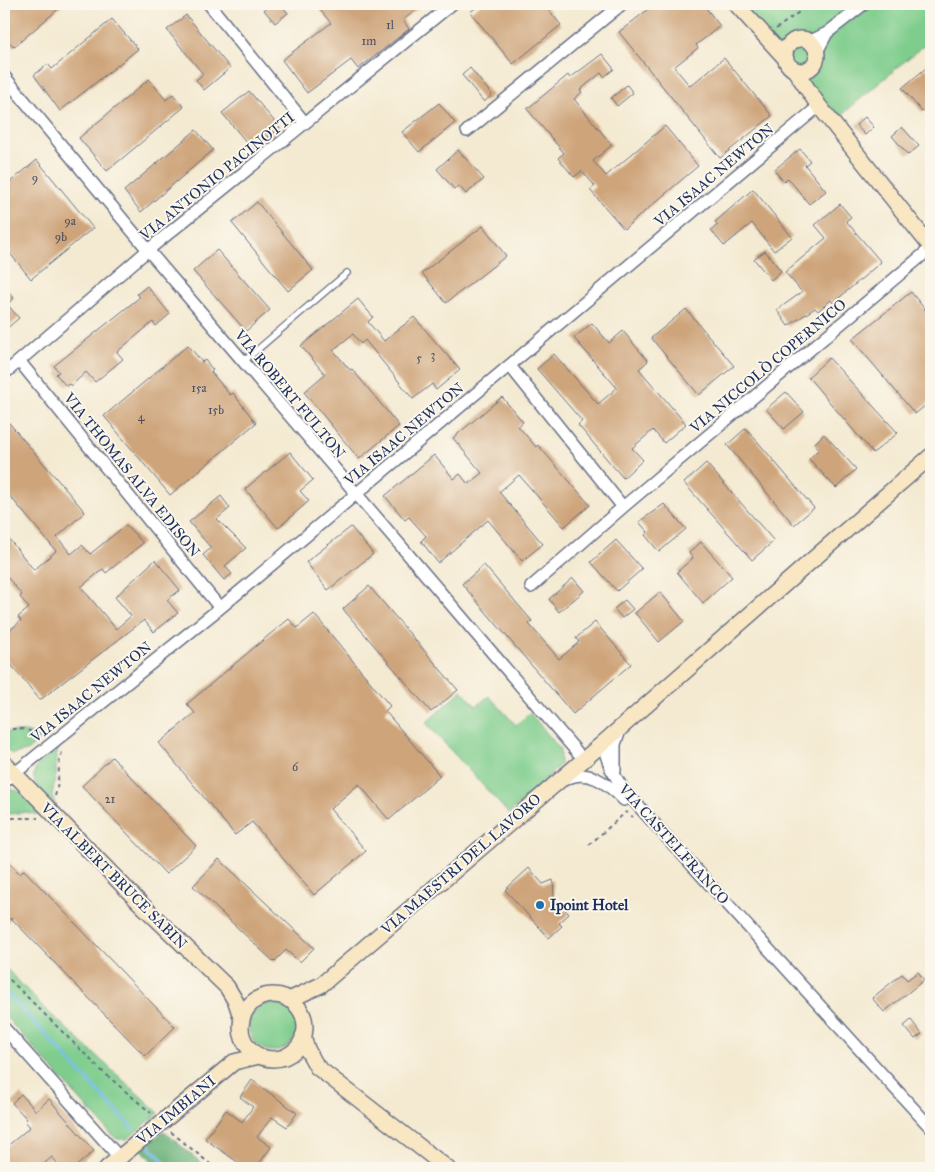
<svg xmlns="http://www.w3.org/2000/svg" width="935" height="1172" viewBox="0 0 935 1172" font-family="'IM FELL Great Primer',serif">
<style>
.green{fill:#7fcd8d;stroke:#4d7e76}
.forest{fill:#67b078;stroke:#41706b}
.lines{fill:none;stroke-linecap:round;stroke-linejoin:round}
.stream{stroke:#7cbdf1;stroke-width:3}
.building{fill:#cea47a}
.lane-casing{stroke:#677087;stroke-width:8}
.street-casing{stroke:#677087;stroke-width:14}
.secondary-casing{stroke:#677087;stroke-width:18}
.path{stroke:#677087;stroke-width:2;stroke-dasharray:4 4;stroke-linecap:butt}
.lane{stroke:#fff;stroke-width:5.5}
.street{stroke:#fff;stroke-width:11}
.secondary{stroke:#f9e7c3;stroke-width:15}
.poi-dot{fill:#1f6fb2;stroke:#fbf7ec;stroke-width:2}
.labels{text-anchor:middle;stroke-width:4;stroke-linejoin:round;paint-order:stroke}
.number-label{font-size:12px;fill:#484c65}
.street-label{font-size:15px;fill:#1b2f5e;stroke:#fbf7ec}
.poi-label{font-size:15px;font-weight:bold;fill:#1b2f5e;stroke:#fbf7ec;text-anchor:start}
</style>
<rect width="100%" height="100%" fill="#fbf7ec"/>
<filter id="ink" filterUnits="userSpaceOnUse"><feTurbulence type="fractalNoise" baseFrequency=".02" numOctaves="2"/><feDisplacementMap in="SourceGraphic" scale="10" xChannelSelector="R" yChannelSelector="G"/><feConvolveMatrix kernelMatrix="1 2 1 2 8 2 1 2 1" color-interpolation-filters="sRGB"/></filter>
<filter id="wash" filterUnits="userSpaceOnUse"><feTurbulence type="fractalNoise" baseFrequency=".0096" numOctaves="4" result="noise"/><feDisplacementMap in="SourceGraphic" scale="20" xChannelSelector="R" yChannelSelector="G"/><feGaussianBlur stdDeviation="1.12" result="paint"/><feColorMatrix in="noise" values="0 0 0 0 0 0 0 0 0 0 0 0 0 0 0 0 0 1.4 0 .05"/><feComposite in="paint" operator="in"/></filter>
<g filter="url(#wash)">
<rect width="100%" height="100%" fill="#f4ead2"/>
<path class="green" d="M 736,4 L 931,4 L 931,39 L 832,123 Z
M 462,690 L 476,706 L 489,696 L 516,725 L 530,713 L 560,749 L 560,765 L 509,814 L 426,723 Z
M 4,732 L 25,732 L 43,737 L 27,751 L 12,754 L 4,747 Z
M 60,745 L 56,756 L 56,775 L 52,795 L 56,807 C 26,775 25,774 60,745 Z
M 9,789 L 21,792 L 47,817 L 26,812 L 10,814 L 4,811 L 4,791 Z
M 4,966 L 44,1008 L 159,1113 L 127,1139 L 117,1139 L 111,1134 L 4,1015 Z
M249 1027a24 24 0 1 1 48 0a24 24 0 1 1-48 0Z"/>
<path class="forest" d="M 164,1131 L 207,1168 L 157,1168 L 141,1148 Z"/>
<g class="lines">
<path class="stream" d="M 4,990 L 132,1128
M 147,1143 L 170,1168"/>
</g>
<g id="blocks">
<path class="building" d="M 14,4 L 64,4 L 14,47 L 4,36 L 4,13 Z
M 271,4 L 280,4 L 288,13 L 275,23 L 264,10 Z
M 315,4 L 424,4 L 403,20 L 409,29 L 385,48 L 358,69 L 351,60 L 307,93 L 282,60 L 331,23 Z
M 481,4 L 544,4 L 561,25 L 513,64 L 470,12 Z
M 655,4 L 703,4 L 720,26 L 696,45 L 698,48 L 674,67 L 690,86 L 724,58 L 772,116 L 720,158 L 619,32 Z
M 186,15 L 230,68 L 204,90 L 196,80 L 203,74 L 167,30 Z
M 112,19 L 138,49 L 60,111 L 34,75 L 48,64 L 52,69 Z
M 602,54 L 614,69 L 604,77 L 601,73 L 580,90 L 582,92 L 574,99 L 612,145 L 593,161 L 606,176 L 665,126 L 698,166 L 624,229 L 590,190 L 595,186 L 582,171 L 574,177 L 558,158 L 564,153 L 527,109 L 568,75 L 570,78 Z
M 470,68 L 492,95 L 484,102 L 462,75 Z
M 926,68 L 931,74 L 931,105 L 922,112 L 902,88 Z
M 149,79 L 166,100 L 173,94 L 184,107 L 107,171 L 79,138 Z
M 627,85 L 633,93 L 617,106 L 611,98 Z
M 249,91 L 280,128 L 253,150 L 222,113 Z
M 439,103 L 455,123 L 419,152 L 402,132 Z
M 865,117 L 874,127 L 865,135 L 856,125 Z
M 902,127 L 919,146 L 908,155 L 892,136 Z
M 196,130 L 213,150 L 141,212 L 124,191 Z
M 800,149 L 810,161 L 805,165 L 826,191 L 809,204 L 788,178 L 784,182 L 774,170 Z
M 458,150 L 484,179 L 466,194 L 459,186 L 454,189 L 437,169 Z
M 37,160 L 93,228 L 31,279 L 4,246 L 4,187 Z
M 753,189 L 792,237 L 774,251 L 752,223 L 724,246 L 711,230 L 718,225 L 715,222 Z
M 257,202 L 313,270 L 288,291 L 232,223 Z
M 840,204 L 851,217 L 846,221 L 881,262 L 833,303 L 831,300 L 818,311 L 815,308 L 788,326 L 777,310 L 802,292 L 785,272 L 826,238 L 815,225 Z
M 483,226 L 506,256 L 446,303 L 422,273 Z
M 217,250 L 270,310 L 246,331 L 193,271 Z
M 765,251 L 781,271 L 771,280 L 754,259 Z
M 4,286 L 14,298 L 7,304 L 19,318 L 4,331 Z
M 147,286 L 170,314 L 156,326 L 153,322 L 117,352 L 123,359 L 95,382 L 86,372 L 71,386 L 69,384 L 66,386 L 56,374 L 59,372 L 54,366 L 140,297 L 137,294 Z
M 911,292 L 931,317 L 931,401 L 915,414 L 852,339 Z
M 358,299 L 373,317 L 368,322 L 384,341 L 414,317 L 460,370 L 436,390 L 432,384 L 413,399 L 365,340 L 361,344 L 353,334 L 333,350 L 350,370 L 352,369 L 399,426 L 359,459 L 304,392 L 325,374 L 301,346 Z
M 686,309 L 734,366 L 699,395 L 651,338 Z
M 592,323 L 609,343 L 623,331 L 648,361 L 639,369 L 686,424 L 664,443 L 653,430 L 632,448 L 643,460 L 623,478 L 578,425 L 582,421 L 537,369 L 554,354 L 598,404 L 617,388 L 574,338 Z
M 188,345 L 202,362 L 205,360 L 213,370 L 211,372 L 230,395 L 233,393 L 256,423 L 170,495 L 104,416 Z
M 829,358 L 898,433 L 873,453 L 808,377 Z
M 786,392 L 804,412 L 784,429 L 766,409 Z
M 502,397 L 523,422 L 518,426 L 536,447 L 538,445 L 590,505 L 564,527 L 519,475 L 499,492 L 543,544 L 522,561 L 488,520 L 438,563 L 421,541 L 426,536 L 409,517 L 405,520 L 385,496 L 434,455 L 454,479 L 460,474 L 468,484 L 482,473 L 453,438 Z
M 4,417 L 85,512 L 57,537 L 71,554 L 82,545 L 90,554 L 126,525 L 143,543 L 106,573 L 103,569 L 81,587 L 116,629 L 131,616 L 115,597 L 155,560 L 180,590 L 167,600 L 178,613 L 154,632 L 144,620 L 40,700 L 4,656 L 4,635 L 21,621 L 18,617 L 29,608 L 20,597 L 22,595 L 4,573 L 4,533 L 34,570 L 56,551 L 4,489 Z
M 746,428 L 814,508 L 794,525 L 727,445 Z
M 824,434 L 856,469 L 836,488 L 809,459 L 819,449 L 814,444 Z
M 290,452 L 313,480 L 300,491 L 309,501 L 278,528 L 245,489 Z
M 706,463 L 774,541 L 752,560 L 684,483 Z
M 221,496 L 230,508 L 217,519 L 246,548 L 225,566 L 232,574 L 224,580 L 203,555 L 211,548 L 189,522 Z
M 664,504 L 686,529 L 659,552 L 645,535 L 648,532 L 639,522 Z
M 351,527 L 373,554 L 328,590 L 306,562 Z
M 616,540 L 642,569 L 617,591 L 591,562 Z
M 701,542 L 732,577 L 703,603 L 677,572 L 693,558 L 689,553 Z
M 484,565 L 532,621 L 529,624 L 559,659 L 579,642 L 576,638 L 595,622 L 631,664 L 573,714 L 462,584 Z
M 573,578 L 584,591 L 559,612 L 549,599 Z
M 369,586 L 458,690 L 431,712 L 343,609 Z
M 660,592 L 684,621 L 659,642 L 635,613 Z
M 625,600 L 633,609 L 622,618 L 614,609 Z
M 314,614 L 390,706 L 385,711 L 440,776 L 389,820 L 359,784 L 330,809 L 366,851 L 314,895 L 252,822 L 235,835 L 159,743 L 195,713 L 187,704 L 269,635 L 289,619 L 297,628 Z
M 112,757 L 196,846 L 166,874 L 82,786 Z
M 4,857 L 20,874 L 24,870 L 175,1027 L 145,1056 L 11,918 L 4,925 Z
M 219,859 L 314,948 L 300,962 L 286,950 L 274,962 L 193,886 Z
M 529,868 L 543,884 L 553,880 L 554,897 L 569,914 L 559,923 L 562,926 L 549,938 L 505,890 Z
M 918,972 L 924,980 L 884,1012 L 872,998 L 902,974 L 907,980 Z
M 911,1020 L 922,1034 L 915,1039 L 904,1026 Z
M 252,1080 L 297,1113 L 287,1127 L 272,1117 L 257,1137 L 271,1147 L 256,1168 L 246,1168 L 205,1139 L 226,1110 L 242,1122 L 253,1107 L 240,1097 Z
M 21,1094 L 36,1111 L 49,1099 L 94,1151 L 74,1168 L 61,1168 L 52,1157 L 39,1168 L 4,1168 L 4,1149 L 30,1127 L 25,1121 L 27,1119 L 12,1103 Z"/>
</g>
</g>
<g filter="url(#ink)">
<use href="#blocks" fill-opacity="0" stroke="#677087" stroke-width="1"/>
<g class="lines">
<defs>
<path id="lane" d="M 243,362 L 347,273"/>
<path id="street" d="M 209,4 L 305,123
M 809,42 L 827,33 L 864,4
M 817,52 L 827,33
M 4,76 L 148,250 L 577,752
M 467,131 L 622,4
M 20,362 L 220,608
M 510,366 L 623,507 L 931,248
M 4,374 L 148,250 L 452,4
M 531,587 L 623,507
M 602,744 L 611,769 L 623,789 L 931,1128
M 615,771 L 615,744 L 621,728
M 564,780 C 588,767 607,783 624,800
M 4,782 L 220,608 L 819,106
M 4,1028 L 119,1157"/>
<path id="secondary" d="M 736,4 L 786,59
M785 55a16 16 0 1 1 32 0a16 16 0 1 1-32 0Z
M 794,69 L 819,106 L 931,247
M 4,763 L 138,901 L 227,987 L 236,1002 L 242,1020
M241 1027a32 32 0 1 1 64 0a32 32 0 1 1-64 0Z
M 289,1000 L 321,985 L 602,744 L 931,456
M 303,1036 L 307,1049 L 317,1067 L 447,1168
M 107,1168 L 234,1062 L 259,1056"/>
</defs>
<use href="#lane" class="lane-casing"/>
<use href="#street" class="street-casing"/>
<use href="#secondary" class="secondary-casing"/>
<path class="path" d="M 776,29 L 810,4
M 4,729 L 22,729 L 44,735
M 55,796 C 60,781 57,763 63,750
M 4,816 L 12,818 L 38,818
M 589,845 L 626,812 L 633,817
M 4,974 L 103,1072 L 151,1113
M 171,1132 L 215,1168"/>
<use href="#lane" class="lane"/>
<use href="#street" class="street"/>
<use href="#secondary" class="secondary"/>
</g>
</g>
<circle class="poi-dot" cx="540" cy="905" r="5"/>
<g class="labels">
<g class="number-label">
<text x="390" y="29">1l</text>
<text x="369" y="45">1m</text>
<text x="35" y="182">9</text>
<text x="70" y="225">9a</text>
<text x="61" y="241">9b</text>
<text x="433" y="359">3</text>
<text x="419" y="362">5</text>
<text x="199" y="392">15a</text>
<text x="216" y="414">15b</text>
<text x="141" y="421">4</text>
<text x="295" y="771">6</text>
<text x="110" y="803">21</text>
</g>
<g class="street-label">
<text transform="translate(714 175) rotate(-40)" y="5">VIA ISAAC NEWTON</text>
<text transform="translate(217 176) rotate(-39)" y="5">VIA ANTONIO PACINOTTI</text>
<text transform="translate(768 366) rotate(-40)" y="5">VIA NICCOLÒ COPERNICO</text>
<text transform="translate(290 394) rotate(50)" y="5">VIA ROBERT FULTON</text>
<text transform="translate(404 434) rotate(-40)" y="5">VIA ISAAC NEWTON</text>
<text transform="translate(132 475) rotate(51)" y="5">VIA THOMAS ALVA EDISON</text>
<text transform="translate(91 692) rotate(-39)" y="5">VIA ISAAC NEWTON</text>
<text transform="translate(674 844) rotate(48)" y="5">VIA CASTELFRANCO</text>
<text transform="translate(461 864) rotate(-41)" y="5">VIA MAESTRI DEL LAVORO</text>
<text transform="translate(114 876) rotate(45)" y="5">VIA ALBERT BRUCE SABIN</text>
<text transform="translate(176 1110) rotate(-40)" y="5">VIA IMBIANI</text>
</g>
<g class="poi-label">
<text x="550" y="910">Ipoint Hotel</text>
</g>
</g>
<rect width="935" height="1172" fill="none" stroke="#fbf7ec" stroke-width="20"/>
</svg>
